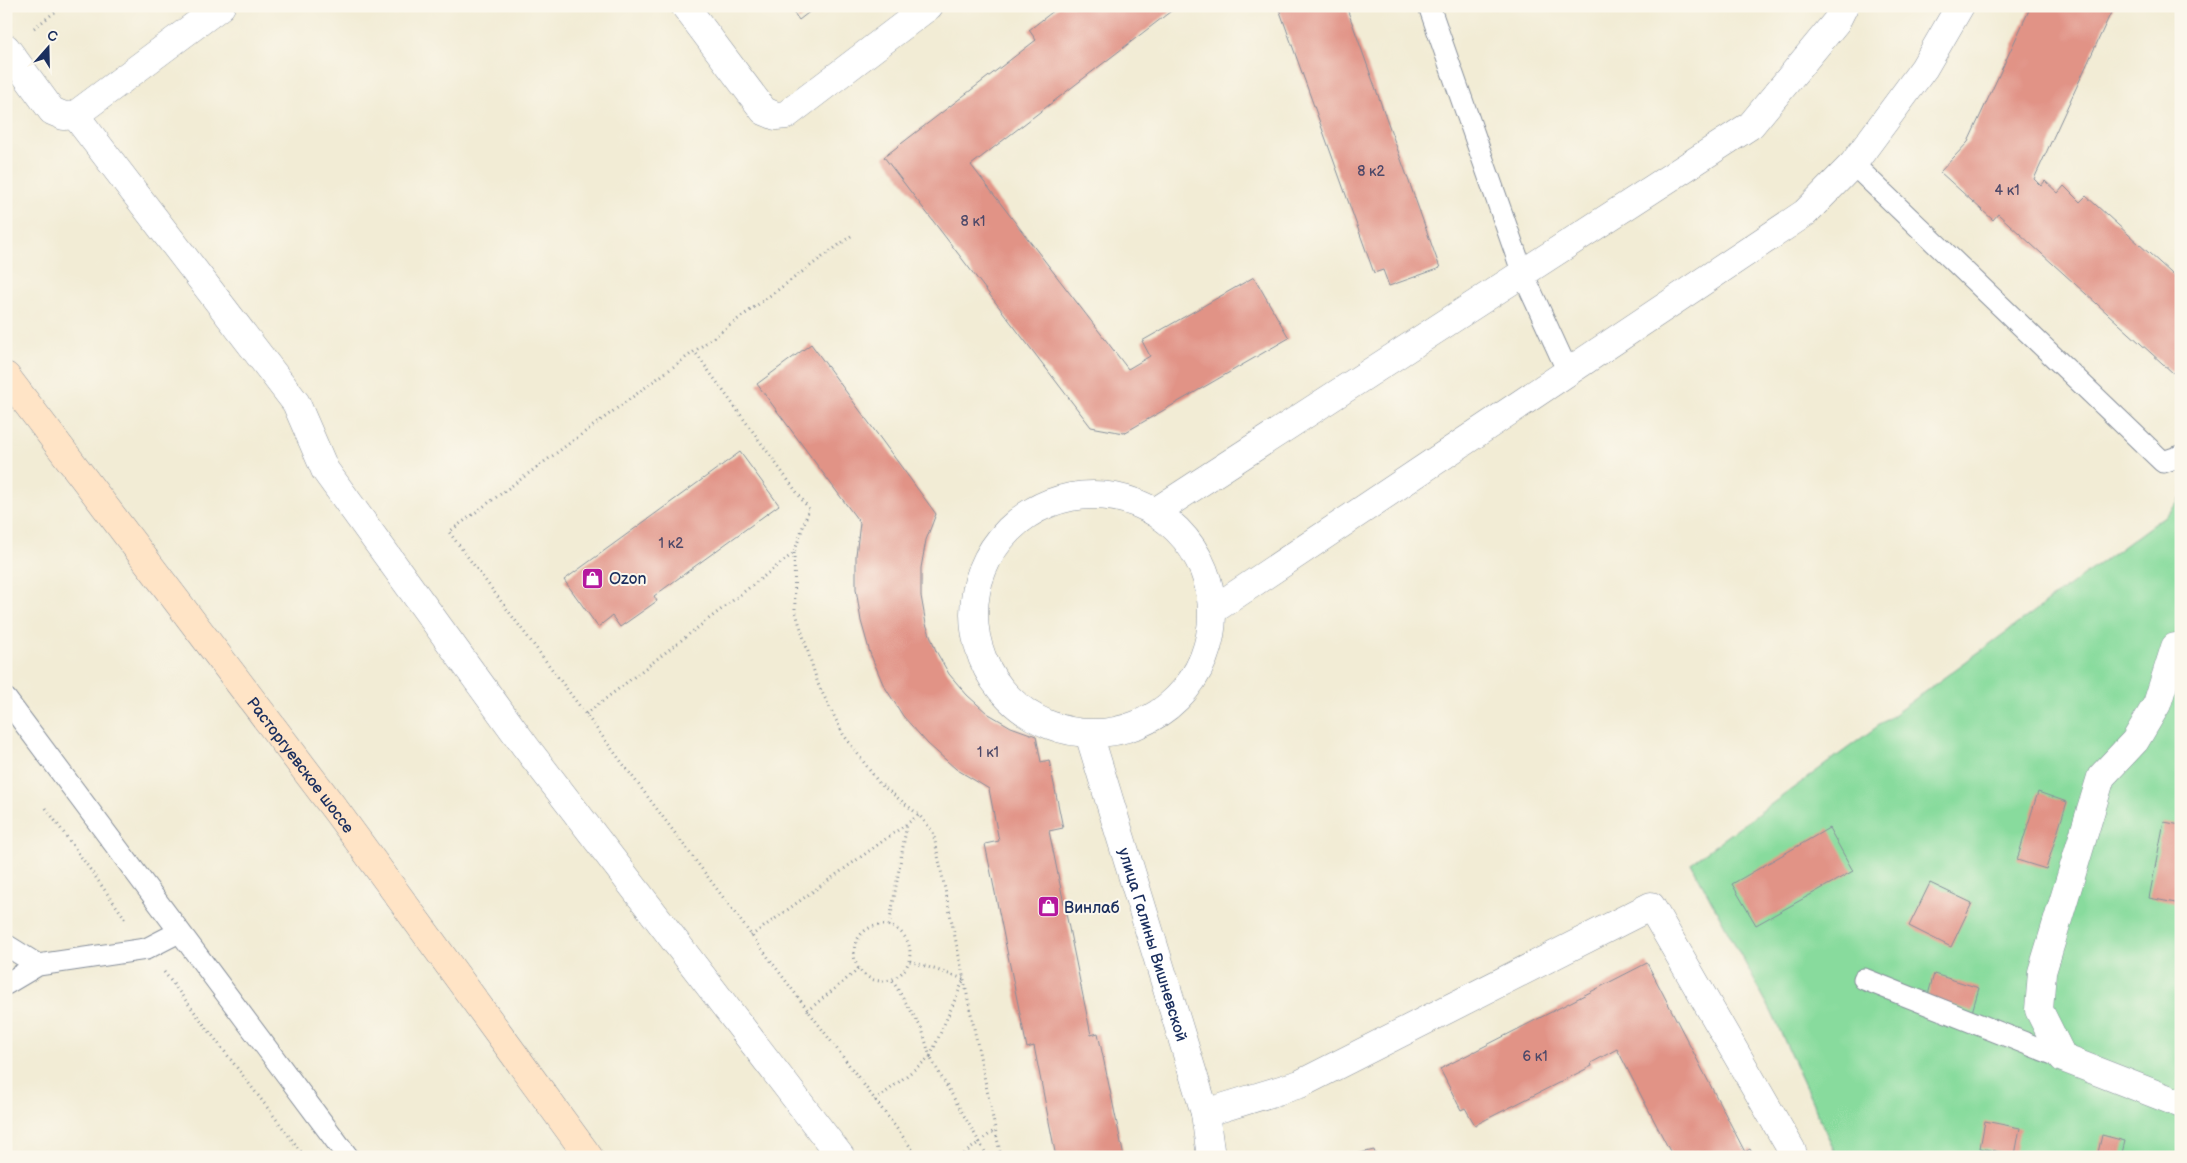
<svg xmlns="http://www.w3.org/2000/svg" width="2187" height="1163" viewBox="0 0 2187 1163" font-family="'Balsamiq Sans',sans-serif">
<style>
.green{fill:#88db9d;stroke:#52857e}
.building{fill:#e19386}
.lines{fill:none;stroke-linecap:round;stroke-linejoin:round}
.lane-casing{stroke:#868e9a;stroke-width:23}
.street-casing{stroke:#868e9a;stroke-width:29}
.secondary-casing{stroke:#868e9a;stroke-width:29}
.path{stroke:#868e9a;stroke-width:3;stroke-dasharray:1 4;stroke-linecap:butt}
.lane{stroke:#fff;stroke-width:21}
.street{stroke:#fff;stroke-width:28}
.secondary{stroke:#ffe4c6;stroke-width:28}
.labels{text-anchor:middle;stroke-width:4;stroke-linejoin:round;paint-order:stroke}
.number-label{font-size:14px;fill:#4c4868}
.poi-label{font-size:16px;fill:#1b2f5e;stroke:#fbf7ec;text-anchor:start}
.street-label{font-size:16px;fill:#1b2f5e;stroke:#fbf7ec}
</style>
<rect width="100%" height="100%" fill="#fbf7ec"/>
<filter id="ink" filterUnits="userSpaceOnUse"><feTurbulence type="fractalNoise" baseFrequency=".02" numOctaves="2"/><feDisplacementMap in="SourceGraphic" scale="10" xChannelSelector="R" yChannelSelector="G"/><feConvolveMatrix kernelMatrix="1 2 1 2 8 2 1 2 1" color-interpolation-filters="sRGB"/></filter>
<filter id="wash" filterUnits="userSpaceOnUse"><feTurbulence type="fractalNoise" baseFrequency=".0096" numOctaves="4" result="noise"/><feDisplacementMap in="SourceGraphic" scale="20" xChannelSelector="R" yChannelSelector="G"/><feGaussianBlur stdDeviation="1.12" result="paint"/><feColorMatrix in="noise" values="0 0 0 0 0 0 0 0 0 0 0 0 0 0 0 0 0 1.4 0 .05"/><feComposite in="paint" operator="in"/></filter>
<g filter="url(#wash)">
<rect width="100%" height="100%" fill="#f2ecd5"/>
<path class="green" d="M 2181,497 L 2181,1157 L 1837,1157 L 1772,1013 L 1691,863 L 2170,512 Z"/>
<g id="blocks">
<path class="building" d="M 789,6 L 817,6 L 799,20 Z
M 1060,6 L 1174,6 L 1175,8 L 971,165 L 1128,369 L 1150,356 L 1142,341 L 1254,277 L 1289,338 L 1124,433 L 1091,427 L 884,157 L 1036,40 L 1029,30 Z
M 1278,6 L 1346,6 L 1440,268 L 1389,286 L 1383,270 L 1374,273 Z
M 2031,6 L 2114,6 L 2034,179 L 2041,186 L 2045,181 L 2058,193 L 2064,186 L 2080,202 L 2086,196 L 2181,282 L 2181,364 L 2173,373 L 1998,214 L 1993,220 L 1940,172 L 1968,142 Z
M 811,344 L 936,514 L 926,540 L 921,568 L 921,596 L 926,624 L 936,651 L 949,674 L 967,695 L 987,713 L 1011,727 L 1036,736 L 1041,762 L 1049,760 L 1063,828 L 1049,831 L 1091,1035 L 1098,1033 L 1124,1157 L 1056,1157 L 1034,1046 L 1027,1048 L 985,844 L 999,841 L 989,789 L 956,769 L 928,744 L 903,716 L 883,684 L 870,653 L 861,621 L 856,589 L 856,555 L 860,523 L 757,384 Z
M 740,452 L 779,505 L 654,596 L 657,601 L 620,627 L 612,616 L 598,627 L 564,580 Z
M 2038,792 L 2067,802 L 2046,869 L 2017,860 Z
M 2164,822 L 2181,825 L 2181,904 L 2149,898 Z
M 1829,828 L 1853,871 L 1756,925 L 1732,884 Z
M 1930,883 L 1972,903 L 1951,947 L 1909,926 Z
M 1647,963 L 1745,1152 L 1750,1149 L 1754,1157 L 1673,1157 L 1617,1049 L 1591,1063 L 1592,1066 L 1475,1125 L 1465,1108 L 1461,1110 L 1440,1069 Z
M 1934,974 L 1979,988 L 1972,1012 L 1927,998 Z
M 1985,1121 L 2020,1128 L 2015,1155 L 1980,1148 Z
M 2102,1135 L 2125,1141 L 2121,1157 L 2097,1157 Z
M 1374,1150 L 1376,1157 L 1347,1157 L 1347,1156 Z"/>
</g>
</g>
<g filter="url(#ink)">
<use href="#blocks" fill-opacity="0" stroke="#868e9a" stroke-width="1"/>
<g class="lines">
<defs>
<path id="lane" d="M 1429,6 L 1523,274 L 1568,372
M 1853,164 L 2163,462 L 2181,456
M 6,699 L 348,1157
M 6,945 L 38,965
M 1864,979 L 2063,1058
M 6,984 L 38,965 L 146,949 L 179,932"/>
<g id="street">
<path d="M 685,6 L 764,111 L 776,116 L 786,115 L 929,6"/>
<path d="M 6,48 L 52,111 L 64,116 L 75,115 L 221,6"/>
<path d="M 75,115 L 296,403 L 325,470 L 525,746 L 841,1157"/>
<circle cx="1093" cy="614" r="119"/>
<path d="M 1155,512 L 1751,125 L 1836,22 L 1844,6"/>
<path d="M 1213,610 L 1805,213 L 1853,164 L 1924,68 L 1960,6"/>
<path d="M 2175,647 L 2157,704 L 2135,741 L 2101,777 L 2042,972 L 2039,1010 L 2063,1058 L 2181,1104"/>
<path id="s1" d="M 1089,734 L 1205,1113 L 1211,1157"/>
<path d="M 1205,1113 L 1300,1084 L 1651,906 L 1791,1149 L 1794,1157"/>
</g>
<g id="secondary">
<path id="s2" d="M 6,376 L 337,812 L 589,1157"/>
</g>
</defs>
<use href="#lane" class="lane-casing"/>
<use href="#street" class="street-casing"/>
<use href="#secondary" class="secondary-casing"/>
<path class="path" d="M 34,28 L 63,6
M 851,236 L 449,532 L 918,1157
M 794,553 L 795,610 L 818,684 L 843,734 L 879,783 L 919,815 L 933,832 L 1001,1157
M 586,714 L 794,553 L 809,509 L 695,352
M 46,808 L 127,921
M854 953a28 28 0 1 1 56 0a28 28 0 1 1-56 0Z
M 889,926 L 907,824
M 751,936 L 919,815
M 910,961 L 964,979 L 930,1057 L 988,1157
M 164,972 L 305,1157
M 807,1011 L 859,969
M 875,1101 L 930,1057 L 922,1029 L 892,980
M 960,1157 L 995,1130"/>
<use href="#lane" class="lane"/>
<use href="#street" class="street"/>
<use href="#secondary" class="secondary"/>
</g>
</g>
<defs>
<symbol id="shop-square" viewBox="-11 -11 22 22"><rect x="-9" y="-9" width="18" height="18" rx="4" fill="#b5179e" stroke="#fbf7ec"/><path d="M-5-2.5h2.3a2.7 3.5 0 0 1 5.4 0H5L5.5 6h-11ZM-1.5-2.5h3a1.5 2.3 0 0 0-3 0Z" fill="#fff"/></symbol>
</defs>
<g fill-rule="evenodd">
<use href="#shop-square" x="580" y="566" width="25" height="25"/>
<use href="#shop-square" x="1036" y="894" width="25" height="25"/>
</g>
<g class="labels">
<g class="number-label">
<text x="1371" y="176">8 к2</text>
<text x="2007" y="195">4 к1</text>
<text x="973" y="226">8 к1</text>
<text x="671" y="548">1 к2</text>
<text x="988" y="757">1 к1</text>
<text x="1535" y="1061">6 к1</text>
</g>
<g class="poi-label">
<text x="609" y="584">Ozon</text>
<text x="1064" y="913">Винлаб</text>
</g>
<g class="street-label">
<text dy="6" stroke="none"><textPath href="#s2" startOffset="488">Расторгуевское шоссе</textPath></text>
<text dy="6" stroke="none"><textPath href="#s1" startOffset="220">улица Галины Вишневской</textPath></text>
</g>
</g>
<rect width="2187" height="1163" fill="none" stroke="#fbf7ec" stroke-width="25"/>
<g transform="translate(48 48) rotate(20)" stroke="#fbf7ec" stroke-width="4" paint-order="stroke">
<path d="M0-4L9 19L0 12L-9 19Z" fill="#1b2f5e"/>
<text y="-8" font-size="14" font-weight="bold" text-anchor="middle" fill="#1b2f5e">С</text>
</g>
</svg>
